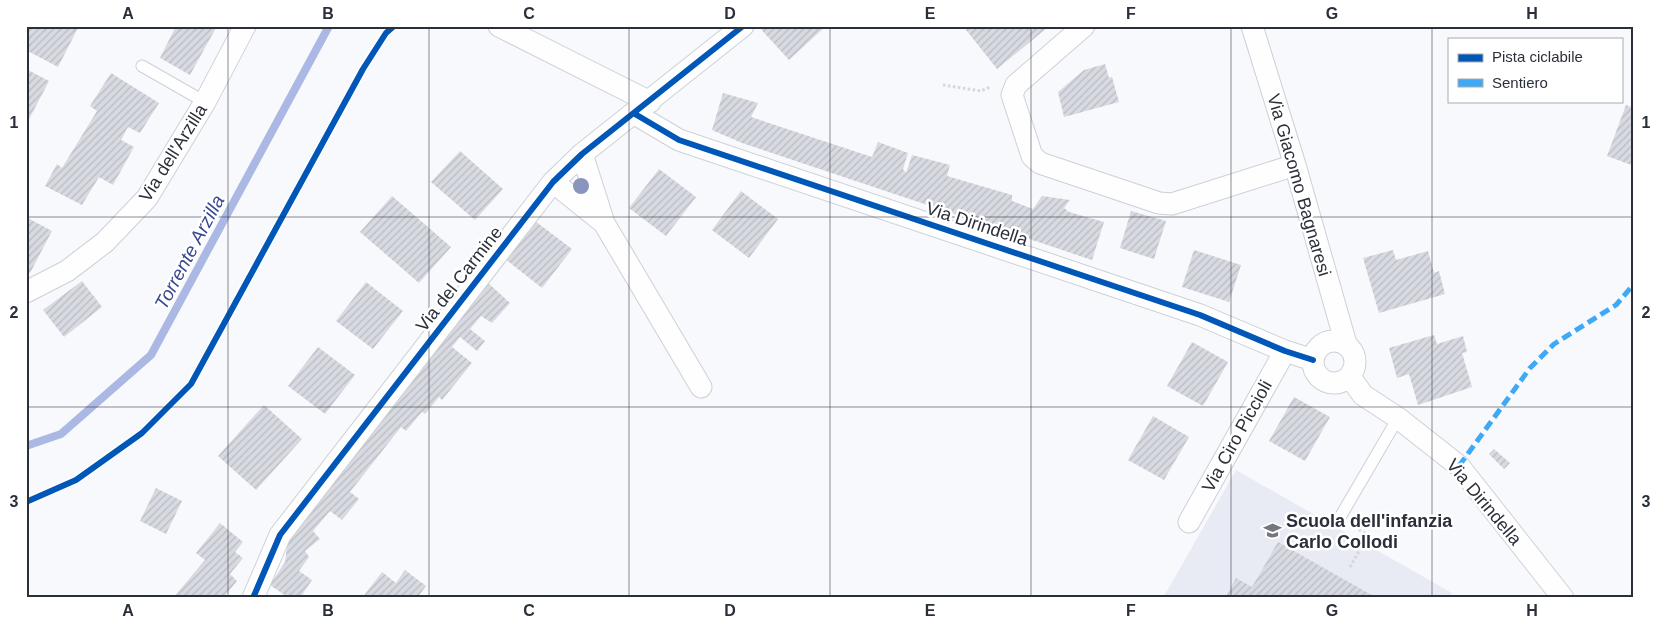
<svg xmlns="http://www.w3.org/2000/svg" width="1660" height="624" viewBox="0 0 1660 624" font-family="Arial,sans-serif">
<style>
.built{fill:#e8ebf4}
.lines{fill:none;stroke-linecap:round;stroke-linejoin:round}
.stream{stroke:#abb8e4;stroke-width:8}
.building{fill:url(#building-hatch)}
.lane-casing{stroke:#ced0d7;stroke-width:13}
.street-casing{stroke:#ced0d7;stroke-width:23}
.path{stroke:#d7d7d8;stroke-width:3;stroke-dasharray:2.5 2.5;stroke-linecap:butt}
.lane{stroke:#fefeff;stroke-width:11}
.street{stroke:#fefeff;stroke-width:21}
.quiet{stroke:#3fa9f5;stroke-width:5;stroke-dasharray:10 5;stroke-linecap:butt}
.cycleway-casing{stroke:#fff;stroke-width:9}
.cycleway{stroke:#0057b8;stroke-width:6}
.tree{fill:#8b94bd}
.grid{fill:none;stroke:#2b2f3a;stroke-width:1;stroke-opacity:0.55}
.labels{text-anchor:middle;stroke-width:5;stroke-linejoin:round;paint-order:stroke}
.street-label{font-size:18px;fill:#2b2f3a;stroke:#fff}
.poi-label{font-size:18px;font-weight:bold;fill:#2b2f3a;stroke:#fff;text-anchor:start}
.water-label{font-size:19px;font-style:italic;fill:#384992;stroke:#fff}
.neatline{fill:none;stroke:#2b2f3a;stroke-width:2}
.grid-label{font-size:16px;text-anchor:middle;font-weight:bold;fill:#2b2f3a}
</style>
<defs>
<pattern id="building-hatch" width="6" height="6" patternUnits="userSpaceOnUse" patternTransform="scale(1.25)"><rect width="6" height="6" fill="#d8dae1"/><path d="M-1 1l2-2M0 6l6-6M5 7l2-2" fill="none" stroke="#babbc2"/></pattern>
</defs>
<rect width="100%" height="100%" fill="#f8f9fc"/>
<path class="built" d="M 1236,470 L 1452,593 L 1449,598 L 1163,598 Z"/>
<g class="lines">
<path class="stream" d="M 26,446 L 61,434 L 151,355 L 329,26"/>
</g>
<path class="building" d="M 29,26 L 79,26 L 58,67 L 26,50 L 26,31 Z
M 176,26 L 217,26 L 190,75 L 160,58 Z
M 758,26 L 826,26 L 789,60 Z
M 963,26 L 1045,26 L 1047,28 L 997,69 Z
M 1105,64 L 1109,78 L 1112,77 L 1119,102 L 1064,117 L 1058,92 L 1084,70 Z
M 26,69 L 49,81 L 26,125 Z
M 111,73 L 159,103 L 140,133 L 128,127 L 121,140 L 134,147 L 113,185 L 99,177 L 82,205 L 45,186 L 57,164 L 62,168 L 97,111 L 90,106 Z
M 723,93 L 758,103 L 751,117 L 872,157 L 878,142 L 908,153 L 903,169 L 906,173 L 912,155 L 950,165 L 947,176 L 1012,195 L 1012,201 L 1033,209 L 1042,196 L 1070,200 L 1064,208 L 1069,212 L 1104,222 L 1092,260 L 742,143 L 712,130 Z
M 1626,105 L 1634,108 L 1634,166 L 1607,156 Z
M 460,151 L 503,189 L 475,220 L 431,182 Z
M 659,169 L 696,197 L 666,236 L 629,208 Z
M 741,191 L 778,219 L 749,258 L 712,230 Z
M 392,196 L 451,247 L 419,283 L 360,232 Z
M 1131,211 L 1166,221 L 1154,259 L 1120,248 Z
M 26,217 L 52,231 L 30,273 L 26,271 Z
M 535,221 L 572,249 L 542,288 L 505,259 Z
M 1194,250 L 1241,265 L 1229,302 L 1182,287 Z
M 1393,250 L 1396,260 L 1428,251 L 1434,273 L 1439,271 L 1445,294 L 1379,313 L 1363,258 Z
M 82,281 L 102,307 L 64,337 L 43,310 Z
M 486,281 L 510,303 L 492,323 L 481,316 L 470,329 L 485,341 L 477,351 L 460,337 L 452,347 L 472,363 L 442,400 L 439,397 L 425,414 L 422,412 L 406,431 L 401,427 L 350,492 L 359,499 L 342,520 L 330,511 L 313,531 L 320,539 L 305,551 L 309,557 L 299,571 L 312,580 L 300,598 L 289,598 L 270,585 L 285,562 L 288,539 Z
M 366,282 L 403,311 L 373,349 L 336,321 Z
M 1434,335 L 1437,344 L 1463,336 L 1467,352 L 1462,353 L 1472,387 L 1418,405 L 1409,374 L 1397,378 L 1389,348 Z
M 1192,342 L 1228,362 L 1203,406 L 1167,386 Z
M 318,347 L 355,375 L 325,414 L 288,386 Z
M 1294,397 L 1330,417 L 1305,461 L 1269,441 Z
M 264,405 L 302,439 L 256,490 L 218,456 Z
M 1153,416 L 1189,437 L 1164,480 L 1128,460 Z
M 1494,449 L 1510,463 L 1504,469 L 1489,454 Z
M 156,488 L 182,501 L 166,534 L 140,521 Z
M 220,523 L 243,542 L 235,552 L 243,558 L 230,574 L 237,581 L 223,598 L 173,598 L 205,560 L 196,553 Z
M 1278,542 L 1377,598 L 1225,598 L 1236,578 L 1252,587 Z
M 405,570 L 426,586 L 417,598 L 362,598 L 382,572 L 396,583 Z"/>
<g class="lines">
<defs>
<path id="lane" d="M 142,66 L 205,102
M 1339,519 L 1398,418"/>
<path id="street" d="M 499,26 L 650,102
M 1084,26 L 1016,85 L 1012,95 L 1032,156 L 1040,163 L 1159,203 L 1172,204 L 1295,165
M 1252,26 L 1295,165 L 1346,344
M 635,114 L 679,140 L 1200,315 L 1285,351 L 1313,360
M 582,154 L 604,223 L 701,387
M 553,182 L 604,223
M 26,292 L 67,271 L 105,242 L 147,198 L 205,102 L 245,26
M1313 362a21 21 0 1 1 42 0a21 21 0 1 1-42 0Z
M 1350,377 L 1363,395 L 1398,418 L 1459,466 L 1563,598
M 1189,522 L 1285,351
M 253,598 L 280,535 L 553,182 L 582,154 L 743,26"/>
</defs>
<use href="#lane" class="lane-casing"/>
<use href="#street" class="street-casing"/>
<path class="path" d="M 943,85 L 981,91 L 990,87
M 1350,567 L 1368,535 L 1355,527"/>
<use href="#lane" class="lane"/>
<use href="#street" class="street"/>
<path class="quiet" d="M 1459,466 L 1530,368 L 1554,344 L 1616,305 L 1634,284"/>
<defs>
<path id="cycleway" d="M 635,114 L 679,140 L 1200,315 L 1285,351 L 1313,360
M 26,502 L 76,480 L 142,433 L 191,384 L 363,69 L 386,33 L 394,26
M 253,598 L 280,535 L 553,182 L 582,154 L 743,26"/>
</defs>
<use href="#cycleway" class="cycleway-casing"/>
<use href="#cycleway" class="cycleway"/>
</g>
<circle class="tree" cx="581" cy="186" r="8"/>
<path class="grid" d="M 228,26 L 228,598M 429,26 L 429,598M 629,26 L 629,598M 830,26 L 830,598M 1031,26 L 1031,598M 1231,26 L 1231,598M 1432,26 L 1432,598M 26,217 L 1634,217M 26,407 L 1634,407"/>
<defs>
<symbol id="school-bare" viewBox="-9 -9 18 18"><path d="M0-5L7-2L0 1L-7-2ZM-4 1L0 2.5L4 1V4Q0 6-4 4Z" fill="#73767e" stroke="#fff" stroke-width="2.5" paint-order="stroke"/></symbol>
</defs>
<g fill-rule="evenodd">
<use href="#school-bare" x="1260" y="518" width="25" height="25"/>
</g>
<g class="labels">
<g class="street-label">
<text transform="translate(173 153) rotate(-58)" y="6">Via dell'Arzilla</text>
<text transform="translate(1299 185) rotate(74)" y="6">Via Giacomo Bagnaresi</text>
<text transform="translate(977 224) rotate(18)" y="6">Via Dirindella</text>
<text transform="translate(459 279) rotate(-52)" y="6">Via del Carmine</text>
<text transform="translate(1237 436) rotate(-61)" y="6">Via Ciro Piccioli</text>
<text transform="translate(1484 502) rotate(50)" y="6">Via Dirindella</text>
</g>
<g class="poi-label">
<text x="1286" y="527">Scuola dell'infanzia<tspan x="1286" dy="21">Carlo Collodi</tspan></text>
</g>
<g class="water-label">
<text transform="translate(189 252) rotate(-62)" y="7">Torrente Arzilla</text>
</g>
</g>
<rect width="1660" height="624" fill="none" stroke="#ffffff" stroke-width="55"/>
<rect x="1448" y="38" width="175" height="65" fill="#ffffff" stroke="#aaacb0"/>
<rect x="1458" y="54" width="25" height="8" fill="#0057b8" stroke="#aaacb0"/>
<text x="1492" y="62" font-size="15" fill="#2b2f3a">Pista ciclabile</text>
<rect x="1458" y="79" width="25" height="8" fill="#3fa9f5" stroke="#aaacb0"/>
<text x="1492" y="88" font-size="15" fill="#2b2f3a">Sentiero</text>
<rect x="28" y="28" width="1604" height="568" class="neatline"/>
<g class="grid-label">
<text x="128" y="19">A</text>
<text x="328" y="19">B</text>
<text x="529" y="19">C</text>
<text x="730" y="19">D</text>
<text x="930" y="19">E</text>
<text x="1131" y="19">F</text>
<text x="1332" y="19">G</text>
<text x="1532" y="19">H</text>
<text x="14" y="128">1</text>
<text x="1646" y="128">1</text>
<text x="14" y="318">2</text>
<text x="1646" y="318">2</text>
<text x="14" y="507">3</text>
<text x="1646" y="507">3</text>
<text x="128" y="616">A</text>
<text x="328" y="616">B</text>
<text x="529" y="616">C</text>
<text x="730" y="616">D</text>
<text x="930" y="616">E</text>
<text x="1131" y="616">F</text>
<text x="1332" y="616">G</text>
<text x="1532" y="616">H</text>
</g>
</svg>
